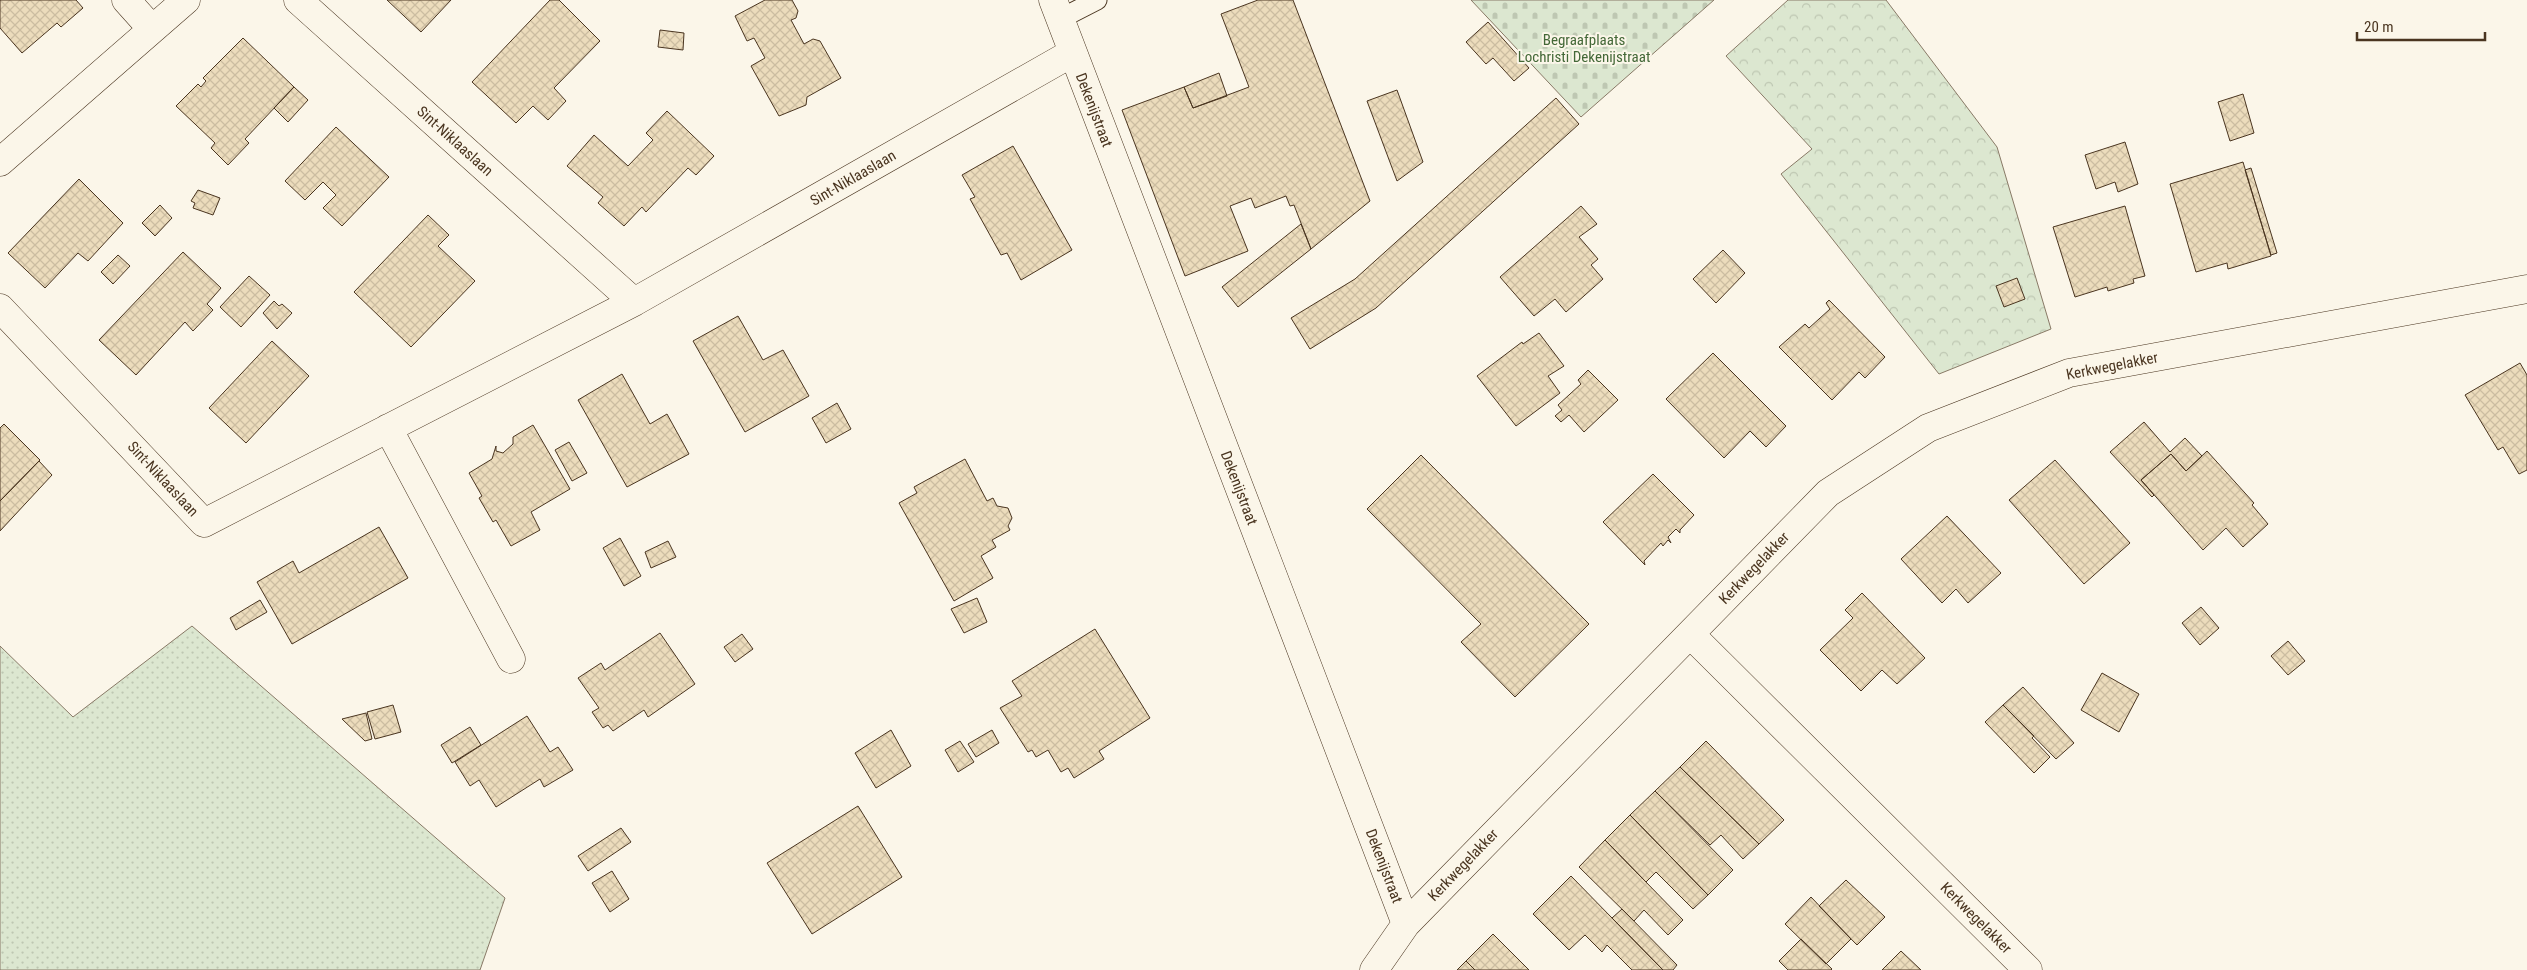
<svg xmlns="http://www.w3.org/2000/svg" width="2527" height="970" viewBox="0 0 2527 970" font-family="'Roboto Condensed',sans-serif">
<style>
.forest{fill:url(#forest-crowns);stroke:#887966}
.cemetery{fill:url(#cemetery-stones);stroke:#887966}
.garden{fill:url(#garden-dots);stroke:#887966}
.building{fill:url(#building-cross-hatch);stroke:#4a3520}
.lines{fill:none;stroke-linecap:round;stroke-linejoin:round}
.service-casing{stroke:#4a3520;stroke-width:21}
.minor-casing{stroke:#4a3520;stroke-width:29}
.service{stroke:#fbf6e9;stroke-width:19}
.minor{stroke:#fbf6e9;stroke-width:28}
.labels{text-anchor:middle;stroke-width:4;stroke-linejoin:round;paint-order:stroke}
.park-label{font-size:15px;fill:#436837;stroke:#fbf6e9}
.street-label{font-size:15px;fill:#4a3520;stroke:#fbf6e9}
</style>
<defs>
<pattern id="forest-crowns" width="20" height="18" patternUnits="userSpaceOnUse" patternTransform="scale(1.25)"><rect width="20" height="18" fill="#dce7d0"/><path d="M2 6a3 3 0 1 1 6 0M12 15a3 3 0 1 1 6 0" fill="none" stroke="#bec7b2"/></pattern>
<pattern id="cemetery-stones" width="16" height="16" patternUnits="userSpaceOnUse" patternTransform="scale(1.25)"><rect width="16" height="16" fill="#dce7d0"/><path d="M2 7V4a2 2 0 0 1 4 0v3zM10 15v-3a2 2 0 0 1 4 0v3z" fill="#bec7b2"/></pattern>
<pattern id="garden-dots" width="8" height="8" patternUnits="userSpaceOnUse" patternTransform="scale(1.25)"><rect width="8" height="8" fill="#dce7d0"/><path d="M2 2h.1M6 6h.1" fill="none" stroke="#bec7b2" stroke-width="1.8" stroke-linecap="round"/></pattern>
<pattern id="building-cross-hatch" width="8" height="8" patternUnits="userSpaceOnUse" patternTransform="scale(1.25)"><rect width="8" height="8" fill="#ecdcbc"/><path d="M0 0l8 8M0 8l8-8" fill="none" stroke="#ccbda1"/></pattern>
</defs>
<rect width="100%" height="100%" fill="#fbf6e9"/>
<path class="forest" d="M 1788,0 L 1886,0 L 1997,147 L 2051,329 L 1939,374 L 1781,174 L 1812,149 L 1726,56 Z"/>
<path class="cemetery" d="M 1471,0 L 1714,0 L 1581,117 Z"/>
<path class="garden" d="M 192,626 L 505,898 L 480,970 L 0,970 L 0,646 L 73,717 Z"/>
<path class="building" d="M 0,0 L 76,0 L 83,8 L 61,27 L 57,23 L 22,53 L 0,28 Z
M 387,0 L 451,0 L 421,32 Z
M 550,0 L 559,0 L 600,41 L 554,88 L 566,101 L 548,120 L 533,106 L 516,123 L 472,82 Z
M 765,0 L 792,0 L 798,11 L 796,18 L 791,20 L 804,44 L 813,39 L 820,41 L 841,78 L 807,97 L 806,105 L 779,116 L 751,66 L 765,58 L 754,38 L 747,41 L 735,16 Z
M 1258,0 L 1293,0 L 1370,201 L 1311,249 L 1294,205 L 1290,206 L 1286,196 L 1255,208 L 1251,198 L 1230,206 L 1248,251 L 1185,276 L 1122,110 L 1184,87 L 1193,108 L 1249,87 L 1221,14 Z
M 1488,22 L 1529,68 L 1514,81 L 1493,58 L 1486,64 L 1466,42 Z
M 660,30 L 684,33 L 683,50 L 658,47 Z
M 243,38 L 294,87 L 245,139 L 249,143 L 228,165 L 211,148 L 215,143 L 176,106 L 198,84 L 201,87 L 206,81 L 203,78 Z
M 1219,73 L 1227,96 L 1193,108 L 1184,87 Z
M 294,87 L 308,100 L 288,122 L 274,108 Z
M 1397,90 L 1423,162 L 1397,181 L 1367,101 Z
M 2243,94 L 2254,133 L 2230,141 L 2218,102 Z
M 1556,98 L 1579,124 L 1376,308 L 1310,349 L 1291,318 L 1355,279 Z
M 667,111 L 714,156 L 696,175 L 688,168 L 646,212 L 642,207 L 624,226 L 598,203 L 603,197 L 567,166 L 594,135 L 628,166 L 653,140 L 646,133 Z
M 336,127 L 389,177 L 342,226 L 323,208 L 336,195 L 323,182 L 305,200 L 285,181 Z
M 2125,142 L 2138,184 L 2118,192 L 2115,182 L 2096,189 L 2085,155 Z
M 1013,146 L 1072,250 L 1021,280 L 1007,253 L 1001,255 L 970,199 L 975,197 L 962,175 Z
M 2243,162 L 2271,256 L 2228,269 L 2227,263 L 2196,272 L 2170,184 Z
M 2251,168 L 2277,253 L 2271,255 L 2245,170 Z
M 79,179 L 123,223 L 88,261 L 78,253 L 45,288 L 8,253 Z
M 198,190 L 220,198 L 213,215 L 193,208 L 195,203 L 191,201 Z
M 160,205 L 172,218 L 155,236 L 142,223 Z
M 1581,206 L 1597,224 L 1579,237 L 1598,259 L 1591,265 L 1603,279 L 1566,312 L 1555,299 L 1534,316 L 1500,277 Z
M 2125,206 L 2145,276 L 2133,279 L 2134,283 L 2108,291 L 2107,287 L 2075,297 L 2053,227 Z
M 428,215 L 449,235 L 438,246 L 475,281 L 411,347 L 354,292 Z
M 1301,224 L 1311,249 L 1238,307 L 1222,287 Z
M 1723,250 L 1745,273 L 1716,303 L 1693,279 Z
M 183,252 L 221,288 L 207,304 L 213,310 L 193,331 L 185,322 L 136,375 L 99,340 Z
M 118,255 L 130,266 L 113,284 L 101,272 Z
M 249,276 L 270,295 L 241,327 L 220,307 Z
M 2017,278 L 2025,299 L 2004,307 L 1996,286 Z
M 1829,300 L 1885,357 L 1865,378 L 1859,372 L 1832,400 L 1779,347 L 1805,324 L 1809,328 L 1830,309 L 1826,303 Z
M 274,301 L 279,306 L 282,304 L 292,313 L 277,329 L 263,313 Z
M 738,316 L 763,360 L 783,350 L 809,396 L 745,432 L 693,341 Z
M 1539,333 L 1564,366 L 1548,376 L 1560,393 L 1516,426 L 1477,376 L 1522,342 L 1523,344 Z
M 272,341 L 309,376 L 246,443 L 209,408 Z
M 1713,353 L 1786,426 L 1766,447 L 1750,431 L 1724,458 L 1666,399 Z
M 2520,363 L 2527,375 L 2527,470 L 2519,474 L 2503,447 L 2498,450 L 2465,395 Z
M 1588,370 L 1618,400 L 1584,432 L 1569,415 L 1561,422 L 1555,416 L 1562,410 L 1558,405 L 1581,384 L 1578,380 Z
M 622,374 L 650,424 L 667,414 L 689,454 L 627,487 L 578,400 Z
M 837,403 L 851,429 L 826,443 L 812,418 Z
M 2144,422 L 2170,452 L 2185,438 L 2202,456 L 2186,471 L 2171,454 L 2141,480 L 2154,495 L 2152,497 L 2110,452 Z
M 4,424 L 40,460 L 0,501 L 0,428 Z
M 533,425 L 570,489 L 531,512 L 540,530 L 511,546 L 496,520 L 493,522 L 479,498 L 482,496 L 469,473 L 492,459 L 496,446 L 496,451 L 503,453 L 513,444 L 513,437 Z
M 569,442 L 587,473 L 572,481 L 555,450 Z
M 2207,451 L 2254,503 L 2252,505 L 2268,524 L 2243,547 L 2226,528 L 2203,550 L 2141,480 L 2171,454 L 2186,471 Z
M 1421,455 L 1589,624 L 1515,697 L 1461,642 L 1481,624 L 1367,509 Z
M 965,459 L 987,501 L 993,498 L 997,506 L 1008,508 L 1012,518 L 1008,526 L 1010,530 L 992,540 L 996,547 L 981,556 L 993,578 L 954,601 L 899,503 L 917,493 L 914,487 Z
M 2055,460 L 2130,543 L 2084,584 L 2009,500 Z
M 39,461 L 52,475 L 0,531 L 0,501 Z
M 1653,474 L 1694,515 L 1680,530 L 1680,533 L 1676,529 L 1668,537 L 1671,543 L 1668,540 L 1663,546 L 1661,543 L 1644,561 L 1645,565 L 1603,522 Z
M 1947,516 L 2001,573 L 1968,603 L 1956,589 L 1942,603 L 1901,559 Z
M 379,527 L 408,578 L 292,644 L 257,582 L 293,561 L 299,573 Z
M 620,538 L 641,576 L 624,586 L 603,548 Z
M 668,541 L 676,557 L 651,568 L 645,552 Z
M 1862,593 L 1925,658 L 1897,684 L 1882,670 L 1861,691 L 1820,650 L 1853,618 L 1845,610 Z
M 977,598 L 987,622 L 964,633 L 951,609 Z
M 260,600 L 267,612 L 236,630 L 230,618 Z
M 2201,607 L 2219,628 L 2200,645 L 2182,623 Z
M 1095,629 L 1150,718 L 1099,751 L 1104,759 L 1074,778 L 1068,768 L 1061,772 L 1048,750 L 1036,757 L 1032,750 L 1028,752 L 1000,708 L 1022,696 L 1012,681 Z
M 660,633 L 695,684 L 648,717 L 644,710 L 613,731 L 608,725 L 603,728 L 592,712 L 599,708 L 578,678 L 601,663 L 605,670 Z
M 742,634 L 753,649 L 735,662 L 724,647 Z
M 2288,641 L 2305,661 L 2288,675 L 2271,656 Z
M 2102,673 L 2139,694 L 2119,732 L 2081,710 Z
M 2023,687 L 2074,743 L 2056,759 L 2003,705 Z
M 393,705 L 401,732 L 375,739 L 367,712 Z
M 2003,705 L 2034,736 L 2032,738 L 2050,757 L 2034,773 L 1985,722 Z
M 366,713 L 372,739 L 365,741 L 342,719 Z
M 527,716 L 550,752 L 558,747 L 573,770 L 544,787 L 540,779 L 496,807 L 479,780 L 470,786 L 455,762 Z
M 470,727 L 481,745 L 452,763 L 441,745 Z
M 891,730 L 911,766 L 876,788 L 855,753 Z
M 992,730 L 999,743 L 976,757 L 968,744 Z
M 960,741 L 974,762 L 958,772 L 945,750 Z
M 1706,741 L 1784,820 L 1759,844 L 1680,767 Z
M 1680,767 L 1759,844 L 1743,859 L 1721,835 L 1710,845 L 1655,791 Z
M 1655,791 L 1733,870 L 1708,895 L 1630,815 Z
M 858,806 L 902,877 L 812,934 L 767,863 Z
M 1630,815 L 1708,895 L 1693,909 L 1656,872 L 1646,882 L 1605,840 Z
M 621,828 L 631,842 L 588,871 L 578,856 Z
M 1605,840 L 1683,920 L 1668,935 L 1644,910 L 1634,921 L 1579,867 Z
M 612,871 L 629,899 L 610,912 L 592,883 Z
M 1571,876 L 1612,918 L 1663,970 L 1632,970 L 1607,945 L 1602,952 L 1585,935 L 1569,950 L 1533,914 Z
M 1846,880 L 1885,917 L 1857,945 L 1819,906 Z
M 1811,897 L 1851,939 L 1826,964 L 1785,924 Z
M 1622,909 L 1677,965 L 1673,970 L 1663,970 L 1612,918 Z
M 1493,934 L 1529,970 L 1475,970 L 1466,961 Z
M 1801,939 L 1832,969 L 1831,970 L 1788,970 L 1779,961 Z
M 1901,951 L 1921,970 L 1882,970 Z
M 1466,961 L 1475,970 L 1457,970 Z"/>
<g class="lines">
<defs>
<path id="service" d="M 1060,19 L 1097,0"/>
<path id="minor" d="M 126,0 L 152,29
M 298,0 L 634,302
M 1053,0 L 1406,924
M 0,162 L 186,0
M 0,308 L 204,523 L 634,302 L 1072,53
M 388,428 L 511,659
M 1690,634 L 2028,970
M 1374,970 L 1406,924 L 1828,493 L 1928,428 L 2069,373 L 2527,289"/>
</defs>
<use href="#service" class="service-casing"/>
<use href="#minor" class="minor-casing"/>
<use href="#service" class="service"/>
<use href="#minor" class="minor"/>
</g>
<g class="labels">
<g class="park-label">
<text x="1584" y="45">Begraafplaats<tspan x="1584" dy="17">Lochristi Dekenijstraat</tspan></text>
</g>
<g class="street-label">
<text transform="translate(1094 110) rotate(69)" y="5">Dekenijstraat</text>
<text transform="translate(455 141) rotate(42)" y="5">Sint-Niklaaslaan</text>
<text transform="translate(853 178) rotate(-30)" y="5">Sint-Niklaaslaan</text>
<text transform="translate(2112 366) rotate(-11)" y="5">Kerkwegelakker</text>
<text transform="translate(163 479) rotate(47)" y="5">Sint-Niklaaslaan</text>
<text transform="translate(1239 488) rotate(69)" y="5">Dekenijstraat</text>
<text transform="translate(1754 568) rotate(-46)" y="5">Kerkwegelakker</text>
<text transform="translate(1463 865) rotate(-46)" y="5">Kerkwegelakker</text>
<text transform="translate(1384 866) rotate(69)" y="5">Dekenijstraat</text>
<text transform="translate(1976 918) rotate(45)" y="5">Kerkwegelakker</text>
</g>
</g>
<path d="M2357 32v8h128v-8" fill="none" stroke="#4a3520" stroke-width="2.5"/>
<text x="2364" y="32" font-size="15" fill="#4a3520" stroke="#fbf6e9" stroke-width="4" paint-order="stroke">20 m</text>
</svg>
